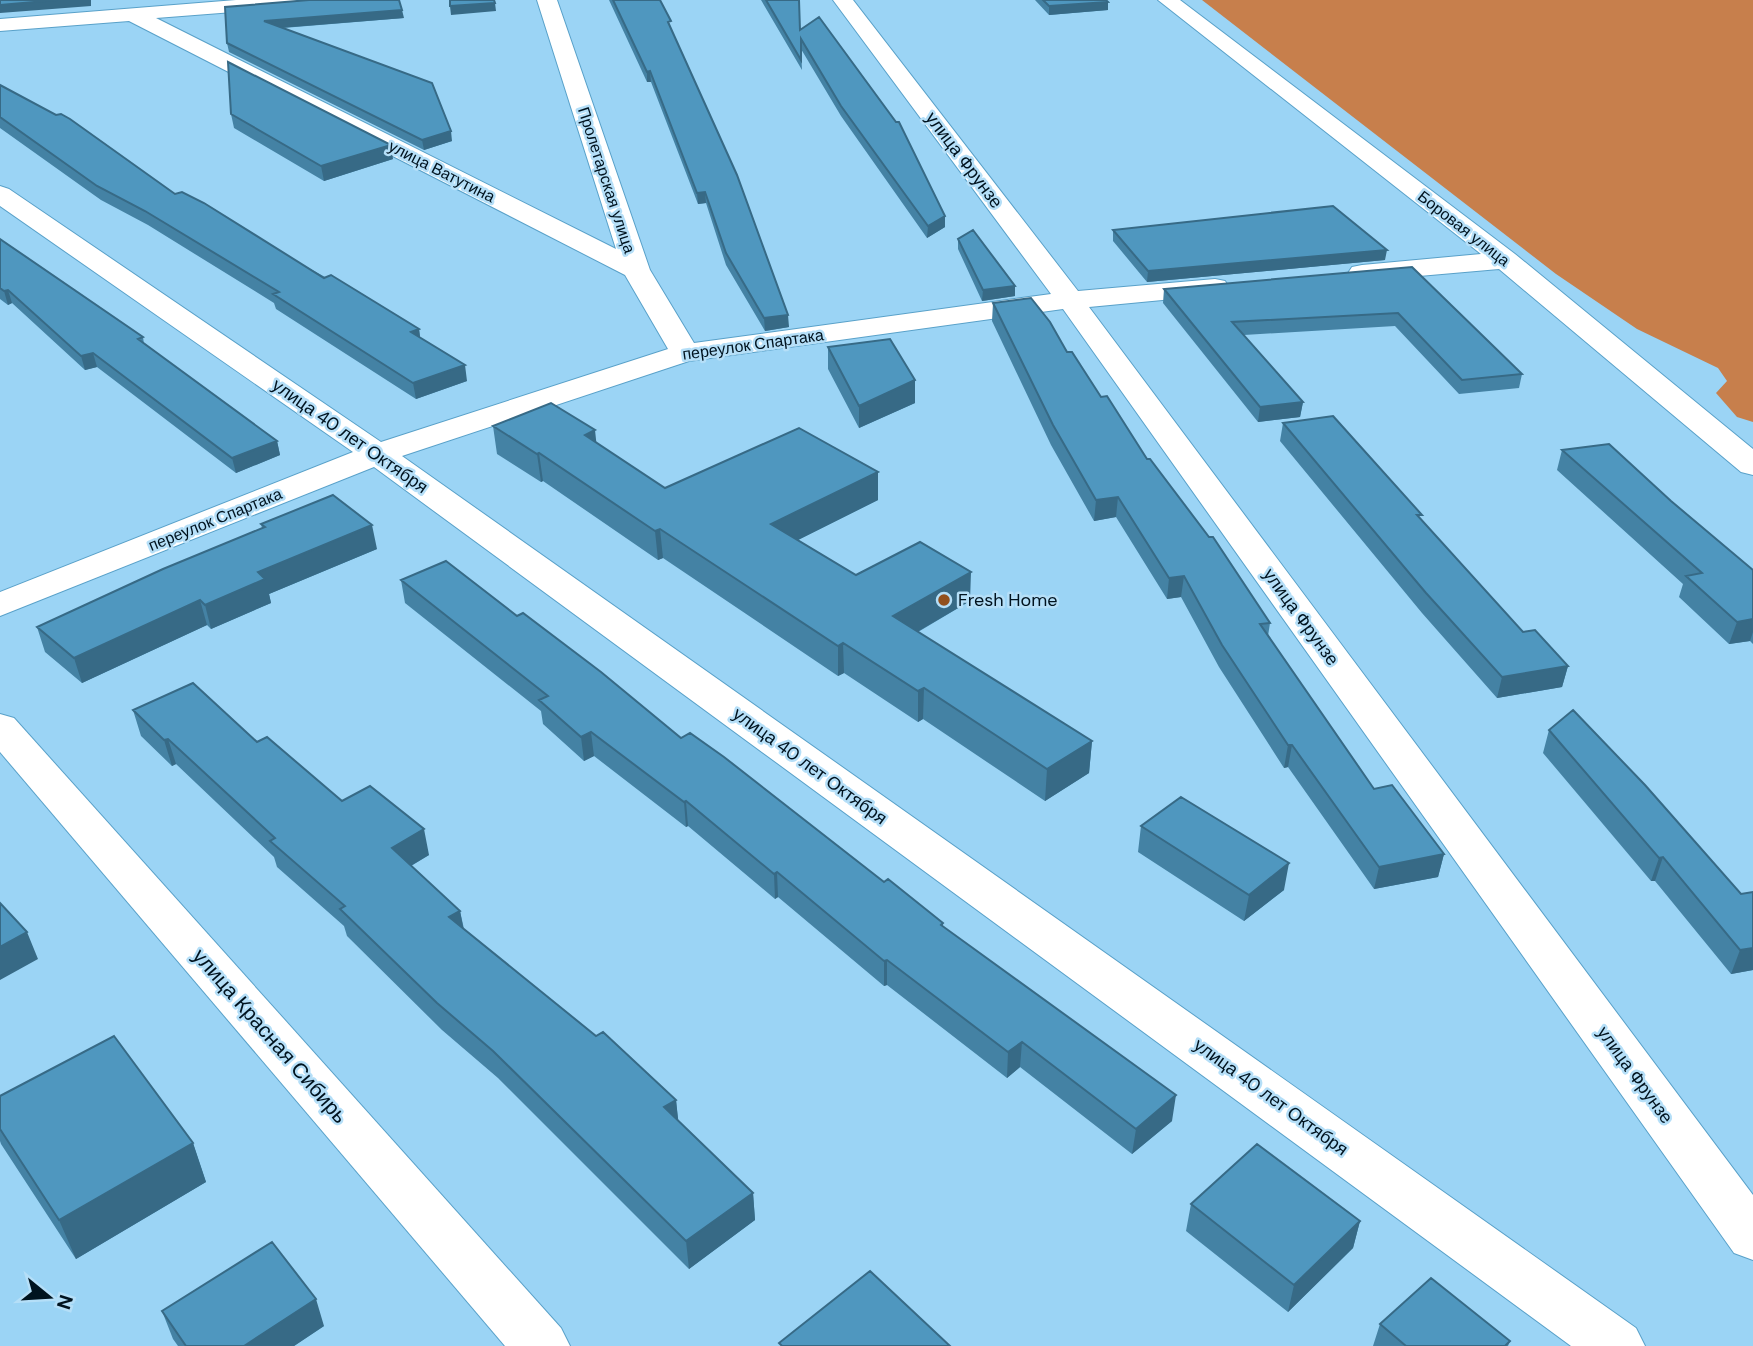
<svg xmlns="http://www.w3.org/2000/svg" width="1753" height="1346" viewBox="0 0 1753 1346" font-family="'DM Sans',sans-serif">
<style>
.forest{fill:#c77f4c}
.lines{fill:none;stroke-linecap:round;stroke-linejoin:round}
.minor-casing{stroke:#59a1c9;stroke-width:2}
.major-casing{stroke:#59a1c9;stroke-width:2}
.minor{fill:#fff;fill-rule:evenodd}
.major{fill:#fff;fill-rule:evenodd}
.wall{fill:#4482a4}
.shaded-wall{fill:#376a86}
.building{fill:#4f97bf;stroke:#376a86;stroke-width:2}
.poi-dot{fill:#92501d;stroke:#b5dff8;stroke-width:2.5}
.labels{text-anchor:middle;stroke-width:5;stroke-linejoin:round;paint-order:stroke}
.far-street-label{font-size:16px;fill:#00131f;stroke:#b5dff8}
.street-label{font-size:18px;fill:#00131f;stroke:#b5dff8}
.poi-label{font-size:18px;fill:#00131f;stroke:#b5dff8;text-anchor:start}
.near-street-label{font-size:21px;fill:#00131f;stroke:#b5dff8}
</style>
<rect width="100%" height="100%" fill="#9bd4f5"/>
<path class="forest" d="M 1202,0 L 1753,0 L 1753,422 L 1737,417 L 1716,393 L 1727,381 L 1718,368 L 1637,329 L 1556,274 Z"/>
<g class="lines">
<defs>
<path id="minor" d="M 236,0 L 320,0 L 317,4 L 310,6 L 156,18 L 616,249 L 537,0 L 557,0 L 650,270 L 694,343 L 1051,294 L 833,0 L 853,0 L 1078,291 L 1215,279 L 1225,281 L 1229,287 L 1225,293 L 1215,295 L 1089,307 L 1753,1195 L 1753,1260 L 1734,1253 L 1063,309 L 689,361 L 402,456 L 1636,1328 L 1645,1346 L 1571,1346 L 374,467 L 0,616 L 0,592 L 353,452 L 0,206 L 0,186 L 9,189 L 381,442 L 668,349 L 625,275 L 129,21 L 0,31 L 0,19 Z
M 1158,0 L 1180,0 L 1515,254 L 1753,449 L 1753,475 L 1741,472 L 1499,269 L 1362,281 L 1352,279 L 1348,273 L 1352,267 L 1362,265 L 1481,254 Z"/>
<path id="major" d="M 0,714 L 14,718 L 561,1328 L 570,1346 L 505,1346 L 0,752 Z"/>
</defs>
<use href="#minor" class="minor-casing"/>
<use href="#major" class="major-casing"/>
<use href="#minor" class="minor"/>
<use href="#major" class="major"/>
</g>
<path class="wall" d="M 609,0 L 660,0 L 789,327 L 765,331 L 726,265 L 706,203 L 698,204 L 651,82 L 647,82 Z
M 761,0 L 799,0 L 800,30 L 945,216 L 945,227 L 927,238 L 841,116 L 801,49 L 802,70 Z
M 1035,0 L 1106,0 L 1108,2 L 1108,10 L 1049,15 Z
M 225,7 L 404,18 L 283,28 L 452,141 L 424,150 L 229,52 L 227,43 Z
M 0,85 L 175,194 L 419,329 L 420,337 L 467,381 L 416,399 L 276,309 L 274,303 L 148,225 L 101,200 L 0,128 Z
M 231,114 L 393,159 L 324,181 L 234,128 Z
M 1113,230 L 1385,260 L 1147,282 L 1113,241 Z
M 0,239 L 143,337 L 144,344 L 277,441 L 280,455 L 236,473 L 97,367 L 85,370 L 12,303 L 8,305 L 0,299 Z
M 958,239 L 1015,296 L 982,301 L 958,249 Z
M 1412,267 L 1522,374 L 1519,388 L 1459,394 L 1395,326 L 1244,335 L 1303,402 L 1300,417 L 1258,422 L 1163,303 L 1164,289 Z
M 993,303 L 1067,352 L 1101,397 L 1270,623 L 1268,636 L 1374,789 L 1444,854 L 1438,877 L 1374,889 L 1288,767 L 1284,768 L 1219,667 L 1181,597 L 1167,599 L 1116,517 L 1094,521 L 1051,445 L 992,321 Z
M 828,347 L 915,403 L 859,428 L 828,369 Z
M 1283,423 L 1421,520 L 1523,632 L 1568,666 L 1562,687 L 1497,698 L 1422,613 L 1280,441 Z
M 493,426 L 597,443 L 665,488 L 878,472 L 878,500 L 798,540 L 856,575 L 970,601 L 918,632 L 1092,741 L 1089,773 L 1045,801 L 923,719 L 918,722 L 844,673 L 838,676 L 663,558 L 658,560 L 543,481 L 541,482 L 497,454 Z
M 1562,450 L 1671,501 L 1753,570 L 1753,644 L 1750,641 L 1729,644 L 1679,597 L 1683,584 L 1557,470 Z
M 261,524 L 377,549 L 269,594 L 271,603 L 211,629 L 207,625 L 82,683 L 45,652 L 37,627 L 262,528 Z
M 401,580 L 517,616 L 681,738 L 943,923 L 943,927 L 1172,1121 L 1132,1154 L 1020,1067 L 1007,1078 L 887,985 L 884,986 L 778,897 L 775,899 L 688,826 L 686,827 L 594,756 L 584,761 L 543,724 L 541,711 L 405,603 Z
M 133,710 L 257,742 L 342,801 L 429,855 L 411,866 L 460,911 L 464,929 L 596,1036 L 676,1100 L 678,1121 L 753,1193 L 755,1220 L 689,1269 L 498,1078 L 442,1030 L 347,936 L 344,926 L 277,867 L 274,857 L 176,764 L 172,766 L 141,736 Z
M 1549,730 L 1741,894 L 1753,892 L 1753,970 L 1731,974 L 1655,881 L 1651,881 L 1543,753 Z
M 1141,826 L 1284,890 L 1244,921 L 1138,852 Z
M 0,1129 L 193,1143 L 206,1182 L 76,1259 L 1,1144 L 0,1141 Z
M 1191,1204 L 1360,1221 L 1353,1248 L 1288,1312 L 1186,1231 Z
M 162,1311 L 324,1326 L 294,1346 L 178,1346 L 173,1339 Z
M 1380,1324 L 1510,1341 L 1508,1346 L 1373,1346 Z"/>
<path class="shaded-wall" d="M 57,0 L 91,0 L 91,6 L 0,13 L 0,5 Z
M 1108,2 L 1108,10 L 1049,15 L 1049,6 Z
M 495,3 L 496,11 L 451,15 L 450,6 Z
M 402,10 L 404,18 L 266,29 L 264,21 Z
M 650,71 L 651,82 L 647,82 L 647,72 Z
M 451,131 L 452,141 L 424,150 L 422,140 Z
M 391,145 L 393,159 L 324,181 L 321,166 Z
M 705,192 L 706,203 L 698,204 L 697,193 Z
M 945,216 L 945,227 L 927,238 L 928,226 Z
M 1387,250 L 1385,260 L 1147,282 L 1148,271 Z
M 1015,286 L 1015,296 L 982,301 L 983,290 Z
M 8,290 L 12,303 L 8,305 L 4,291 Z
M 788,315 L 789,327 L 765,331 L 764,318 Z
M 419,329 L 421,345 L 411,332 Z
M 93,353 L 97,367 L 85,370 L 81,356 Z
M 465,365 L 467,381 L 416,399 L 413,383 Z
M 915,380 L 915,403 L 859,428 L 859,406 Z
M 1303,402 L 1300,417 L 1258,422 L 1260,407 Z
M 595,430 L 598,458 L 585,435 Z
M 277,441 L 280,455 L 236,473 L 232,458 Z
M 539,453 L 543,481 L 541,482 L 537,454 Z
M 878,472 L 878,500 L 772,553 L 771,524 Z
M 1118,497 L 1116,517 L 1094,521 L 1096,500 Z
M 372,525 L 377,549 L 269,594 L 271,603 L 211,629 L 205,605 L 258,572 Z
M 660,529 L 663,558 L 658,560 L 655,531 Z
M 971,572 L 970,601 L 893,646 L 893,616 Z
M 1184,576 L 1181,597 L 1167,599 L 1169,578 Z
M 200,600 L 207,625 L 82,683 L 74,658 Z
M 1753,619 L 1753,632 L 1750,641 L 1729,644 L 1737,622 Z
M 843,643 L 844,673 L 838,676 L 838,646 Z
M 1568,666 L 1562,687 L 1497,698 L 1502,677 Z
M 924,688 L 923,719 L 918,722 L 918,691 Z
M 591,732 L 594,756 L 584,761 L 581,737 Z
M 168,739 L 176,764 L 172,766 L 164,740 Z
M 1092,741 L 1089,773 L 1045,801 L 1047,769 Z
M 1288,745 L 1292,745 L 1288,767 L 1284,768 Z
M 686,801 L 688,826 L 686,827 L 684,802 Z
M 424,829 L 429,855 L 397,874 L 392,848 Z
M 1444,854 L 1438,877 L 1374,889 L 1379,867 Z
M 1663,857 L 1655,881 L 1651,881 L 1659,858 Z
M 1289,863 L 1284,890 L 1244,921 L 1249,895 Z
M 777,872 L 778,897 L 775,899 L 774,874 Z
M 460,911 L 465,937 L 449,917 Z
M 27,932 L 38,959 L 0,980 L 0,947 Z
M 1753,948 L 1753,970 L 1731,974 L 1740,950 Z
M 887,960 L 887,985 L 884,986 L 884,961 Z
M 1022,1042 L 1020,1067 L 1007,1078 L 1008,1052 Z
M 1176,1095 L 1172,1121 L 1132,1154 L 1136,1129 Z
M 676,1100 L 679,1127 L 664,1107 Z
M 193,1143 L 206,1182 L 76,1259 L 59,1220 Z
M 753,1193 L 755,1220 L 689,1269 L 686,1241 Z
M 1360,1221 L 1353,1248 L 1288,1312 L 1294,1285 Z
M 316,1299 L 324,1326 L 294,1346 L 244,1346 Z"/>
<path class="building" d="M 0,0 L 57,0 L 0,5 Z
M 309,0 L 399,0 L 402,10 L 264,21 L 432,83 L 451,131 L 422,140 L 227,43 L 225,7 Z
M 450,0 L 494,0 L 495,3 L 450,6 Z
M 613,0 L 660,0 L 671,21 L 668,22 L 737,175 L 788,315 L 764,318 L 726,253 L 705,192 L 697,193 L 650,71 L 647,72 Z
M 766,0 L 799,0 L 800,30 L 819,17 L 896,122 L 899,122 L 945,216 L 928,226 L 841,106 L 801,39 L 801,60 Z
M 1043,0 L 1106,0 L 1108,2 L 1049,6 Z
M 228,62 L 391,145 L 321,166 L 231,114 Z
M 0,85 L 56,115 L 61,114 L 70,119 L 175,194 L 182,192 L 204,203 L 324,278 L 331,275 L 419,329 L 411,332 L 465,365 L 413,383 L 273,294 L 279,292 L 145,211 L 97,186 L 0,117 Z
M 1333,206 L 1387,250 L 1148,271 L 1113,230 Z
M 973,230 L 1015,286 L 983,290 L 958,239 Z
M 0,239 L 143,337 L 138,339 L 277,441 L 232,458 L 93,353 L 81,356 L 8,290 L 4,291 L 0,288 Z
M 1412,267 L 1522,374 L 1462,380 L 1398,313 L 1232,322 L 1303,402 L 1260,407 L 1164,289 Z
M 1031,298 L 1050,322 L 1067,352 L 1072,352 L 1101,397 L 1107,396 L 1147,459 L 1150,459 L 1209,537 L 1213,537 L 1270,623 L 1260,624 L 1374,789 L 1392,785 L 1444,854 L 1379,867 L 1292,745 L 1288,745 L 1222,645 L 1184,576 L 1169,578 L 1118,497 L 1096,500 L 1053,425 L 993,303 Z
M 890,339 L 915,380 L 859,406 L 828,347 Z
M 551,403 L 595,430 L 585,435 L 665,488 L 799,428 L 878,472 L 771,524 L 856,575 L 920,542 L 971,572 L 893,616 L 1092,741 L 1047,769 L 924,688 L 918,691 L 843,643 L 838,646 L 660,529 L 655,531 L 539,453 L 537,454 L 493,426 Z
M 1333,416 L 1422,515 L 1417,515 L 1523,632 L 1535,630 L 1568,666 L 1502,677 L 1426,593 L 1283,423 Z
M 1609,444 L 1671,501 L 1753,570 L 1753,619 L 1737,622 L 1686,576 L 1702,573 L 1562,450 Z
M 333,495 L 372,525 L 258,572 L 265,579 L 205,605 L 200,600 L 74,658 L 37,627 L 163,569 L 265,527 L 261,524 Z
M 446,561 L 517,616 L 523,613 L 601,672 L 681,738 L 690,733 L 724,757 L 884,882 L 888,879 L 943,923 L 941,925 L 1176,1095 L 1136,1129 L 1022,1042 L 1008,1052 L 887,960 L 884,961 L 777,872 L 774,874 L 686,801 L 684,802 L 591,732 L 581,737 L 539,700 L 548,696 L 401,580 Z
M 193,683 L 257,742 L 267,737 L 342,801 L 370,786 L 424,829 L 392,848 L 460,911 L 449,917 L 596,1036 L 603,1032 L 676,1100 L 664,1107 L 753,1193 L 686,1241 L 493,1051 L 437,1003 L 340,909 L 345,906 L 270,841 L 275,838 L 168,739 L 164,740 L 133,710 Z
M 1573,710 L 1645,785 L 1741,894 L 1753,892 L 1753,948 L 1740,950 L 1663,857 L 1659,858 L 1549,730 Z
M 1181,797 L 1289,863 L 1249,895 L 1141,826 Z
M 0,903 L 27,932 L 0,947 Z
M 114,1036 L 193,1143 L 59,1220 L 0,1129 L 0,1096 Z
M 1257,1144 L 1360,1221 L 1294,1285 L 1191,1204 Z
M 272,1242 L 316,1299 L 244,1346 L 186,1346 L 162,1311 Z
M 870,1271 L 950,1346 L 782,1346 L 779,1343 Z
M 1431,1278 L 1510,1341 L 1505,1346 L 1406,1346 L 1380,1324 Z"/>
<circle class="poi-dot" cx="944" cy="600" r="7"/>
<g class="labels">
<g class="far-street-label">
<text transform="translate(442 171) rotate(27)" y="6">улица Ватутина</text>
<text transform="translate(607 180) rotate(72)" y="6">Пролетарская улица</text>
<text transform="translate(1464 228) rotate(38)" y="6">Боровая улица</text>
<text transform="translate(753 344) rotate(-8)" y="6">переулок Спартака</text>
<text transform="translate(215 519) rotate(-22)" y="6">переулок Спартака</text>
</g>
<g class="street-label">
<text transform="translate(964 160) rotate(53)" y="6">улица Фрунзе</text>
<text transform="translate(350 436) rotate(35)" y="6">улица 40 лет Октября</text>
<text transform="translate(1301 617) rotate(54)" y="6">улица Фрунзе</text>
<text transform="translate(810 766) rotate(36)" y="6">улица 40 лет Октября</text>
<text transform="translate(1635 1075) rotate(54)" y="6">улица Фрунзе</text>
<text transform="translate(1271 1097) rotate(36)" y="6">улица 40 лет Октября</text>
</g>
<g class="poi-label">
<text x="958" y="606">Fresh Home</text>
</g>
<g class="near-street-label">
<text transform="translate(270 1036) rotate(49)" y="7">улица Красная Сибирь</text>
</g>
</g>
<g transform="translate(49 1297) rotate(108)" stroke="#b5dff8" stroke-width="5" paint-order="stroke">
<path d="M0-5L12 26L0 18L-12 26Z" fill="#00131f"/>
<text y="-10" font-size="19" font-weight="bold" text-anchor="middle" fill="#00131f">N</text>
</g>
</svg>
